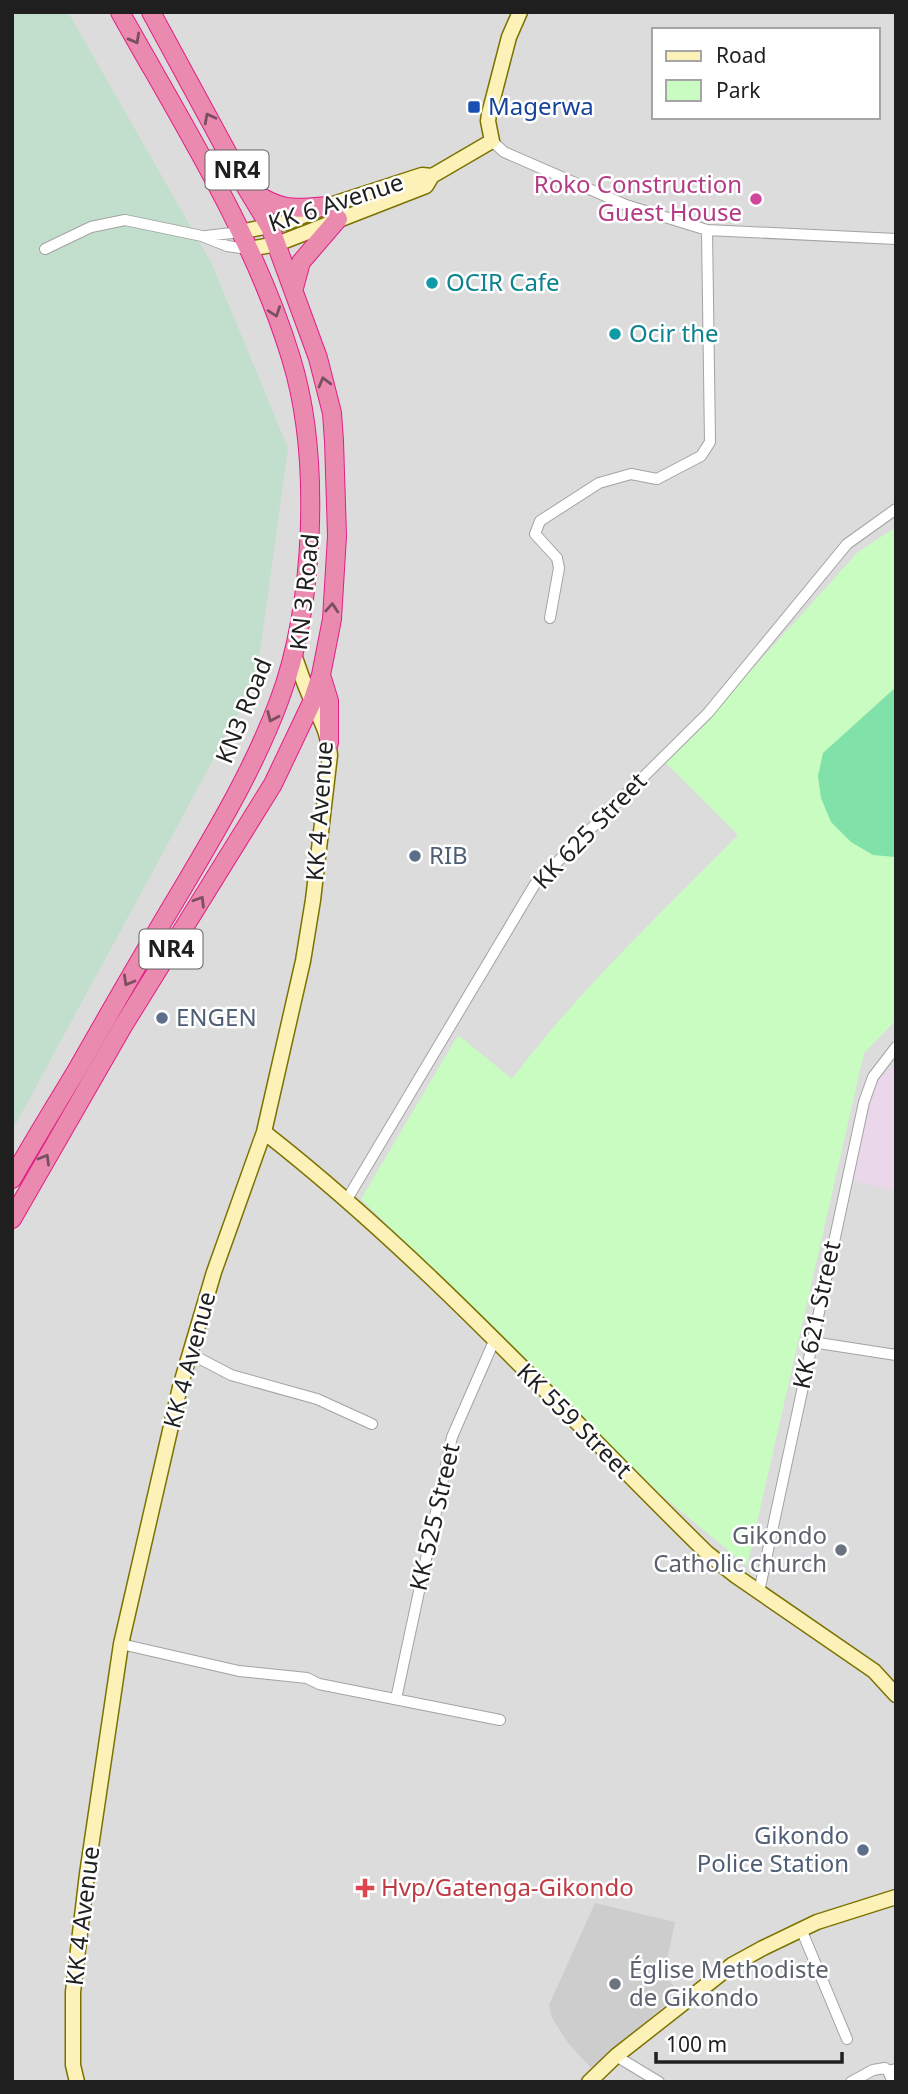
<svg xmlns="http://www.w3.org/2000/svg" width="908" height="2094" viewBox="0 0 908 2094" font-family="'Noto Sans',sans-serif">
<style>
.residential{fill:#dddcdc;fill-rule:evenodd}
.industrial{fill:#ead7ea}
.religious{fill:#cdcdcd}
.wetland{fill:#c1dfcc}
.park{fill:#c8fcc1}
.pitch{fill:#80e2a9}
.lines{fill:none;stroke-linecap:round;stroke-linejoin:round}
.street-casing{stroke:#a3a3a3;stroke-width:12}
.secondary-casing{stroke:#7c7200;stroke-width:17}
.highway-casing{stroke:#e21e87;stroke-width:20}
.street{stroke:#fff;stroke-width:10}
.secondary{stroke:#fcf2b7;stroke-width:14}
.highway{stroke:#eb8aaf;stroke-width:18}
.oneway{stroke:#7b4f60}
.transit-dot{fill:#1a4fb4;stroke:#fff;stroke-width:2.5}
.hotel-dot{fill:#d1479c;stroke:#fff;stroke-width:2.5}
.culture-dot{fill:#0f9aa8;stroke:#fff;stroke-width:2.5}
.service-dot{fill:#5c6f8a;stroke:#fff;stroke-width:2.5}
.worship-dot{fill:#6b7280;stroke:#fff;stroke-width:2.5}
.health-dot{fill:#e0444e;stroke:#fff;stroke-width:2.5}
.labels{text-anchor:middle;stroke-width:5;stroke-linejoin:round;paint-order:stroke}
.shield{fill:#fff;stroke:#626262;stroke-width:2}
.shield-label{font-size:23px;font-weight:bold;fill:#1f1f1f}
.transit-label{font-size:24px;fill:#164399;stroke:#fff;text-anchor:start}
.hotel-label{font-size:24px;fill:#b23c85;stroke:#fff;text-anchor:end}
.street-label{font-size:24px;fill:#1f1f1f;stroke:#fff}
.culture-label{font-size:24px;fill:#0d838f;stroke:#fff;text-anchor:start}
.service-label{font-size:24px;fill:#4e5e75;stroke:#fff;text-anchor:start}
.worship-label{font-size:24px;fill:#5b616d;stroke:#fff;text-anchor:end}
.health-label{font-size:24px;fill:#be3a42;stroke:#fff;text-anchor:start}
</style>
<rect width="100%" height="100%" fill="#f0eae5"/>
<path class="residential" d="M 12,12 L 896,12 L 896,2082 L 12,2082 ZM 654,30 L 878,30 L 878,117 L 654,117 Z"/>
<path class="industrial" d="M 896,1064 L 896,1191 L 851,1180 L 870,1087 Z"/>
<path class="religious" d="M 595,1903 L 675,1922 L 664,1974 L 679,1993 L 591,2068 L 568,2043 L 552,2018 L 549,2005 Z"/>
<path class="wetland" d="M 12,12 L 68,12 L 211,262 L 288,448 L 256,681 L 12,1131 Z"/>
<path class="park" d="M 896,527 L 896,1020 L 864,1053 L 747,1566 L 659,1493 L 361,1199 L 458,1035 L 512,1079 C 579,990 660,914 738,835 L 664,761 L 717,708 L 858,552 Z"/>
<path class="pitch" d="M 896,687 L 896,857 L 895,857 L 873,855 L 851,842 L 831,822 L 821,798 L 818,776 L 823,753 Z"/>
<g class="lines">
<defs>
<path id="street" d="M 492,141 L 504,152 L 626,205 L 707,230 L 896,239
M 206,236 L 240,232
M 45,249 L 91,227 L 125,220 L 202,236 L 227,246 L 248,249
M 550,618 L 559,568 L 557,558 L 535,534 L 540,521 L 599,483 L 631,474 L 657,479 L 701,456 L 710,442 L 707,230
M 346,1201 L 535,884 L 708,713 L 847,544 L 896,509
M 812,1342 L 896,1355
M 191,1354 L 231,1375 L 317,1399 L 372,1424
M 759,1592 L 864,1102 L 873,1077 L 896,1047
M 121,1644 L 239,1671 L 307,1678 L 319,1684 L 500,1720
M 396,1699 L 452,1437 L 494,1341
M 801,1929 L 847,2039
M 616,2056 L 659,2082
M 888,2071 L 893,2082
M 851,2082 L 873,2070 L 885,2068 L 888,2071 L 896,2069"/>
<path id="secondary" d="M 240,232 L 288,222 L 327,206 L 422,175 L 432,176
M 249,249 L 277,244 L 426,186 L 432,176 L 492,141 L 488,121 L 489,114 L 509,37 L 520,12
M 264,1132 C 424,1257 562,1411 707,1553 L 736,1576 L 874,1671 L 896,1695
M 77,2082 L 73,2065 L 73,1992 L 87,1874 L 121,1644 L 180,1387 L 214,1272 L 264,1132 L 303,961 L 313,900 L 330,755 C 328,731 321,722 312,701 C 304,685 299,668 293,652
M 589,2082 L 616,2056 L 732,1965 L 763,1948 L 817,1922 L 896,1897"/>
<path id="highway" d="M 251,191 C 282,211 292,209 327,206
M 294,288 L 301,262 L 338,219
M 321,675 L 329,701 L 329,743
M 12,1179 C 33,1142 56,1105 78,1068 C 110,1012 142,956 175,901 C 213,837 253,771 279,701 C 315,606 321,455 291,358 C 254,236 182,123 120,12
M 12,1219 L 123,1026 L 273,784 L 312,702 L 321,675 L 332,619 L 337,536 L 334,441 L 332,413 L 318,358 L 270,227 L 246,187 L 151,12"/>
</defs>
<use href="#street" class="street-casing"/>
<use href="#secondary" class="secondary-casing"/>
<use href="#highway" class="highway-casing"/>
<use href="#street" class="street"/>
<use href="#secondary" class="secondary"/>
<use href="#highway" class="highway"/>
</g>
<defs><path id="oneway-chevron" d="M-2-3.5L2.5 0L-2 3.5" fill="none" stroke-width="1.6" stroke-linecap="round" stroke-linejoin="round" transform="scale(1.75)"/></defs>
<g class="oneway">
<use href="#oneway-chevron" transform="translate(135 39) rotate(61)"/>
<use href="#oneway-chevron" transform="translate(209 118) rotate(-118)"/>
<use href="#oneway-chevron" transform="translate(275 312) rotate(71)"/>
<use href="#oneway-chevron" transform="translate(324 382) rotate(-105)"/>
<use href="#oneway-chevron" transform="translate(332 608) rotate(-86)"/>
<use href="#oneway-chevron" transform="translate(272 717) rotate(114)"/>
<use href="#oneway-chevron" transform="translate(200 901) rotate(-58)"/>
<use href="#oneway-chevron" transform="translate(128 981) rotate(120)"/>
<use href="#oneway-chevron" transform="translate(45 1159) rotate(-60)"/>
</g>
<rect class="transit-dot" x="467" y="100" width="14" height="14" rx="3.5"/>
<circle class="hotel-dot" cx="756" cy="199" r="7"/>
<g class="culture-dot">
<circle cx="432" cy="283" r="7"/>
<circle cx="615" cy="334" r="7"/>
</g>
<g class="service-dot">
<circle cx="415" cy="856" r="7"/>
<circle cx="162" cy="1018" r="7"/>
<circle cx="863" cy="1850" r="7"/>
</g>
<g class="worship-dot">
<circle cx="841" cy="1550" r="7"/>
<circle cx="615" cy="1984" r="7"/>
</g>
<path class="health-dot" d="M361.5 1877.5h7v7h7v7h-7v7h-7v-7h-7v-7h7z"/>
<g class="labels">
<g class="shield">
<rect x="205.5" y="150.5" width="63" height="39" rx="5"/>
<rect x="139.5" y="929.5" width="63" height="39" rx="5"/>
</g>
<g class="shield-label">
<text x="237" y="178">NR4</text>
<text x="171" y="957">NR4</text>
</g>
<g class="transit-label">
<text x="488" y="115">Magerwa</text>
</g>
<g class="hotel-label">
<text x="742" y="193">Roko Construction<tspan x="742" dy="28">Guest House</tspan></text>
</g>
<g class="street-label">
<text transform="translate(336 203) rotate(-18)" y="8">KK 6 Avenue</text>
<text transform="translate(305 592) rotate(-84)" y="8">KN 3 Road</text>
<text transform="translate(244 711) rotate(-68)" y="8">KN3 Road</text>
<text transform="translate(320 811) rotate(-86)" y="8">KK 4 Avenue</text>
<text transform="translate(590 831) rotate(-46)" y="8">KK 625 Street</text>
<text transform="translate(817 1315) rotate(-78)" y="8">KK 621 Street</text>
<text transform="translate(190 1360) rotate(-75)" y="8">KK 4 Avenue</text>
<text transform="translate(574 1421) rotate(45)" y="8">KK 559 Street</text>
<text transform="translate(435 1517) rotate(-77)" y="8">KK 525 Street</text>
<text transform="translate(83 1916) rotate(-83)" y="8">KK 4 Avenue</text>
</g>
<g class="culture-label">
<text x="446" y="291">OCIR Cafe</text>
<text x="629" y="342">Ocir the</text>
</g>
<g class="service-label">
<text x="429" y="864">RIB</text>
<text x="176" y="1026">ENGEN</text>
<text x="849" y="1844" text-anchor="end">Gikondo<tspan x="849" dy="28">Police Station</tspan></text>
</g>
<g class="worship-label">
<text x="827" y="1544">Gikondo<tspan x="827" dy="28">Catholic church</tspan></text>
<text x="629" y="1978" text-anchor="start">Église Methodiste<tspan x="629" dy="28">de Gikondo</tspan></text>
</g>
<g class="health-label">
<text x="381" y="1896">Hvp/Gatenga-Gikondo</text>
</g>
</g>
<rect width="908" height="2094" fill="none" stroke="#1f1f1f" stroke-width="28"/>
<rect x="652" y="28" width="228" height="91" fill="#ffffff" stroke="#a5a5a5" stroke-width="2"/>
<rect x="666" y="51" width="35" height="10" fill="#fcf2b7" stroke="#a5a5a5" stroke-width="2"/>
<text x="716" y="63" font-size="21" fill="#1f1f1f">Road</text>
<rect x="666" y="80" width="35" height="21" fill="#c8fcc1" stroke="#a5a5a5" stroke-width="2"/>
<text x="716" y="98" font-size="21" fill="#1f1f1f">Park</text>
<path d="M656 2052v10h186v-10" fill="none" stroke="#1f1f1f" stroke-width="3.5"/>
<text x="666" y="2052" font-size="21" fill="#1f1f1f" stroke="#ffffff" stroke-width="5" paint-order="stroke">100 m</text>
</svg>
